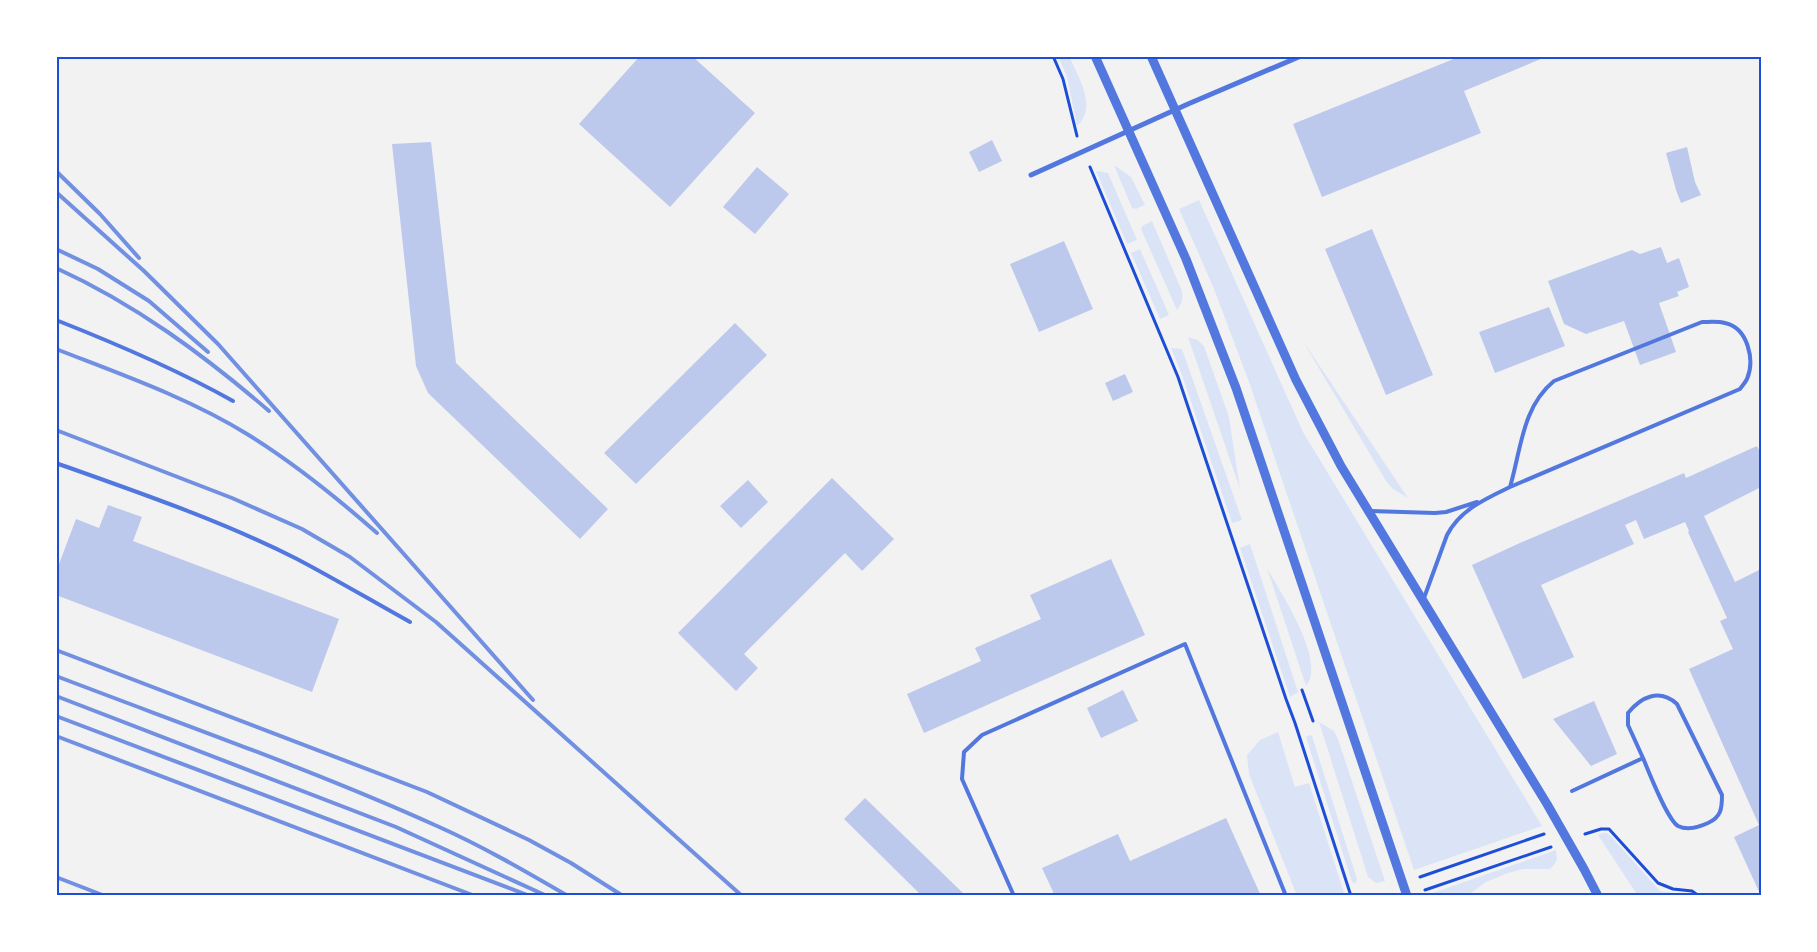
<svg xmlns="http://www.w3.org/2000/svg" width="1817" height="952" viewBox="0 0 1817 952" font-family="Ubuntu,sans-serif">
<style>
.green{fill:#dbe4f7}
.building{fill:#bdc9ec}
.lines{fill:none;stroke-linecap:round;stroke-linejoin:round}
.path{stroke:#1d4ed8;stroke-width:3}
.service{stroke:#5277de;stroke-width:4}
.minor{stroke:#5277de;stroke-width:5}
.tertiary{stroke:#5277de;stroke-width:9}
.rail{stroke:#7290e2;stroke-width:4}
.neatline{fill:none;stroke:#1d4ed8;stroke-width:2}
</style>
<rect width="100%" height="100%" fill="#f2f2f2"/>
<path class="green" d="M 1058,56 L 1069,56 C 1078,76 1098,107 1077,126 L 1067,77 Z
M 1114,165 L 1131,177 L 1145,205 L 1136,209 L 1132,208 Z
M 1096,171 L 1108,173 L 1137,240 L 1127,244 Z
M 1199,200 L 1303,432 L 1542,826 L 1414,870 L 1249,382 L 1214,289 L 1179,209 Z
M 1152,221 L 1182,291 C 1183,298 1182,304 1177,310 L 1141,229 L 1142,226 Z
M 1140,249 L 1169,315 L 1160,319 L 1131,253 Z
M 1188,337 L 1198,340 L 1204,346 L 1229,417 L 1240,489 Z
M 1301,338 L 1408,498 L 1393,489 L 1386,481 Z
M 1171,348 L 1182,349 L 1242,520 L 1232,523 L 1182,375 Z
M 1250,544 L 1298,692 L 1290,697 L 1240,548 Z
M 1267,568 C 1280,592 1327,661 1306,686 Z
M 1319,722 L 1334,731 L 1338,739 L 1385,881 L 1376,883 L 1368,877 Z
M 1278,732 L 1295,787 L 1309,783 L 1345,896 L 1297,896 L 1249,774 L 1247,755 L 1260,740 Z
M 1309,735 L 1312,736 L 1357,879 L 1356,883 L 1352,882 L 1306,737 Z
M 1603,833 L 1607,833 L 1610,835 L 1660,891 L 1693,896 L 1638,896 L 1598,835 Z
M 1556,850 L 1557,860 L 1554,865 L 1550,869 L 1523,869 L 1508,873 L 1486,882 L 1467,896 L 1424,896 Z"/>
<path class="building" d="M 640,56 L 692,56 L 755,113 L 670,207 L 579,124 Z
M 1461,56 L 1548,56 L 1464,91 L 1481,133 L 1322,197 L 1293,124 Z
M 992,140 L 1002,161 L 979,172 L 969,152 Z
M 431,142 L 456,363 L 608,509 L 580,539 L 428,393 L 416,366 L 392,144 Z
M 1687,147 L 1695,182 L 1701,195 L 1681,203 L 1676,190 L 1666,153 Z
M 757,167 L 789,194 L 755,234 L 723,207 Z
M 1372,229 L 1433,375 L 1386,395 L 1325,249 Z
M 1064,241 L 1093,309 L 1039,332 L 1010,264 Z
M 1661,247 L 1667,263 L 1679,258 L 1689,287 L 1677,292 L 1679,296 L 1659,303 L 1676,352 L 1640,365 L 1624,321 L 1586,334 L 1564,324 L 1548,281 L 1632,250 L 1640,254 Z
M 1549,307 L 1565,346 L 1495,373 L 1479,332 Z
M 735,323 L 767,355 L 636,484 L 604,453 Z
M 1125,374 L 1133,392 L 1113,401 L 1105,383 Z
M 1757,446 L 1761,454 L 1761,487 L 1704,516 L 1735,582 L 1761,569 L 1761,896 L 1734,837 L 1759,825 L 1689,669 L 1733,649 L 1720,621 L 1727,618 L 1688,532 L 1689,531 L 1685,522 L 1644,539 L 1636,520 L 1625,525 L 1634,544 L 1541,585 L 1574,657 L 1523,679 L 1472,565 L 1522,542 L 1684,473 L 1686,478 Z
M 832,478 L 894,539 L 862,571 L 845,553 L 744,654 L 758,668 L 736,691 L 678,633 Z
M 748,480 L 768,502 L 741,528 L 720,506 Z
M 108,505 L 142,517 L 133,541 L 339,619 L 312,692 L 56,595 L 56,572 L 76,519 L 99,528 Z
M 1111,559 L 1145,635 L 924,733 L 907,694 L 981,661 L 975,648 L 1041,619 L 1030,595 Z
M 1123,690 L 1138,721 L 1101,738 L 1087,708 Z
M 1594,701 L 1617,754 L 1591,766 L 1553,719 Z
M 865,798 L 966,896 L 922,896 L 844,819 Z
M 1226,818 L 1261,896 L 1055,896 L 1042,868 L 1118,834 L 1130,861 Z"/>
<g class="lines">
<path class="path" d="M 1053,56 L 1063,79 L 1077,136
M 1090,167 L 1178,377 L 1286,699 L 1295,723 L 1351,896
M 1302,690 L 1313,721
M 1585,834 L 1601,829 L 1609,829 L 1658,883 L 1673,889 L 1692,891 L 1699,896
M 1420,877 L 1544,834
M 1425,890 L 1551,847"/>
<path class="service" d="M 56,320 C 117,344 176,369 233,401
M 56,463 C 137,492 220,520 297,559 C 335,579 372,601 410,622
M 1370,511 L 1435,513 L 1446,512 L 1477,502
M 1424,598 L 1447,535 C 1460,510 1485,499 1510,487 L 1740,389 C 1742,386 1745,383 1747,379 C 1755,360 1748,328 1725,323 C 1718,321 1709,322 1702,322 L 1554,381 C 1522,407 1521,450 1510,487
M 1572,791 L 1643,758 C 1649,772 1667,819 1678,826 C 1688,831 1699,827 1708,823 C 1721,817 1722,809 1722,795 L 1677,704 C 1659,688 1641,697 1628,713 L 1628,725 L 1643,758
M 1014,896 L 962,779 L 964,752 L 982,735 L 1185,644 L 1286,896"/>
<path class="minor" d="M 1031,175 L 1188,104 L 1301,56"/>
<path class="tertiary" d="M 1095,56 L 1186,259 L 1236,388 L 1407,896
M 1151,56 L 1296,380 L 1341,466 L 1547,804 L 1584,869 L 1598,896"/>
<path class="rail" d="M 56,171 L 100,214 L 139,258
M 56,192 L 144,271 L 218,344 L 533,700
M 56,249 L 98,269 L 149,301 L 208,352
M 56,268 C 135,304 204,355 269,411
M 56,349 C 120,374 189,398 247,434 C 294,463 336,497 377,533
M 56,430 L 232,498 L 302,529 L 350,557 L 436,622 L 742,896
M 56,650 L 427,792 L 529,840 L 571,863 L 623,896
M 56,676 C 184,725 313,770 437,826 C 482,846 525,871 568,896
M 56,696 L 396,827 L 547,896
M 56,716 L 530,896
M 56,736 L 475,896
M 56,877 L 105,896"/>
</g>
<rect width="1817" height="952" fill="none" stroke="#ffffff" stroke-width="115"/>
<rect x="58" y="58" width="1702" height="836" class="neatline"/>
</svg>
